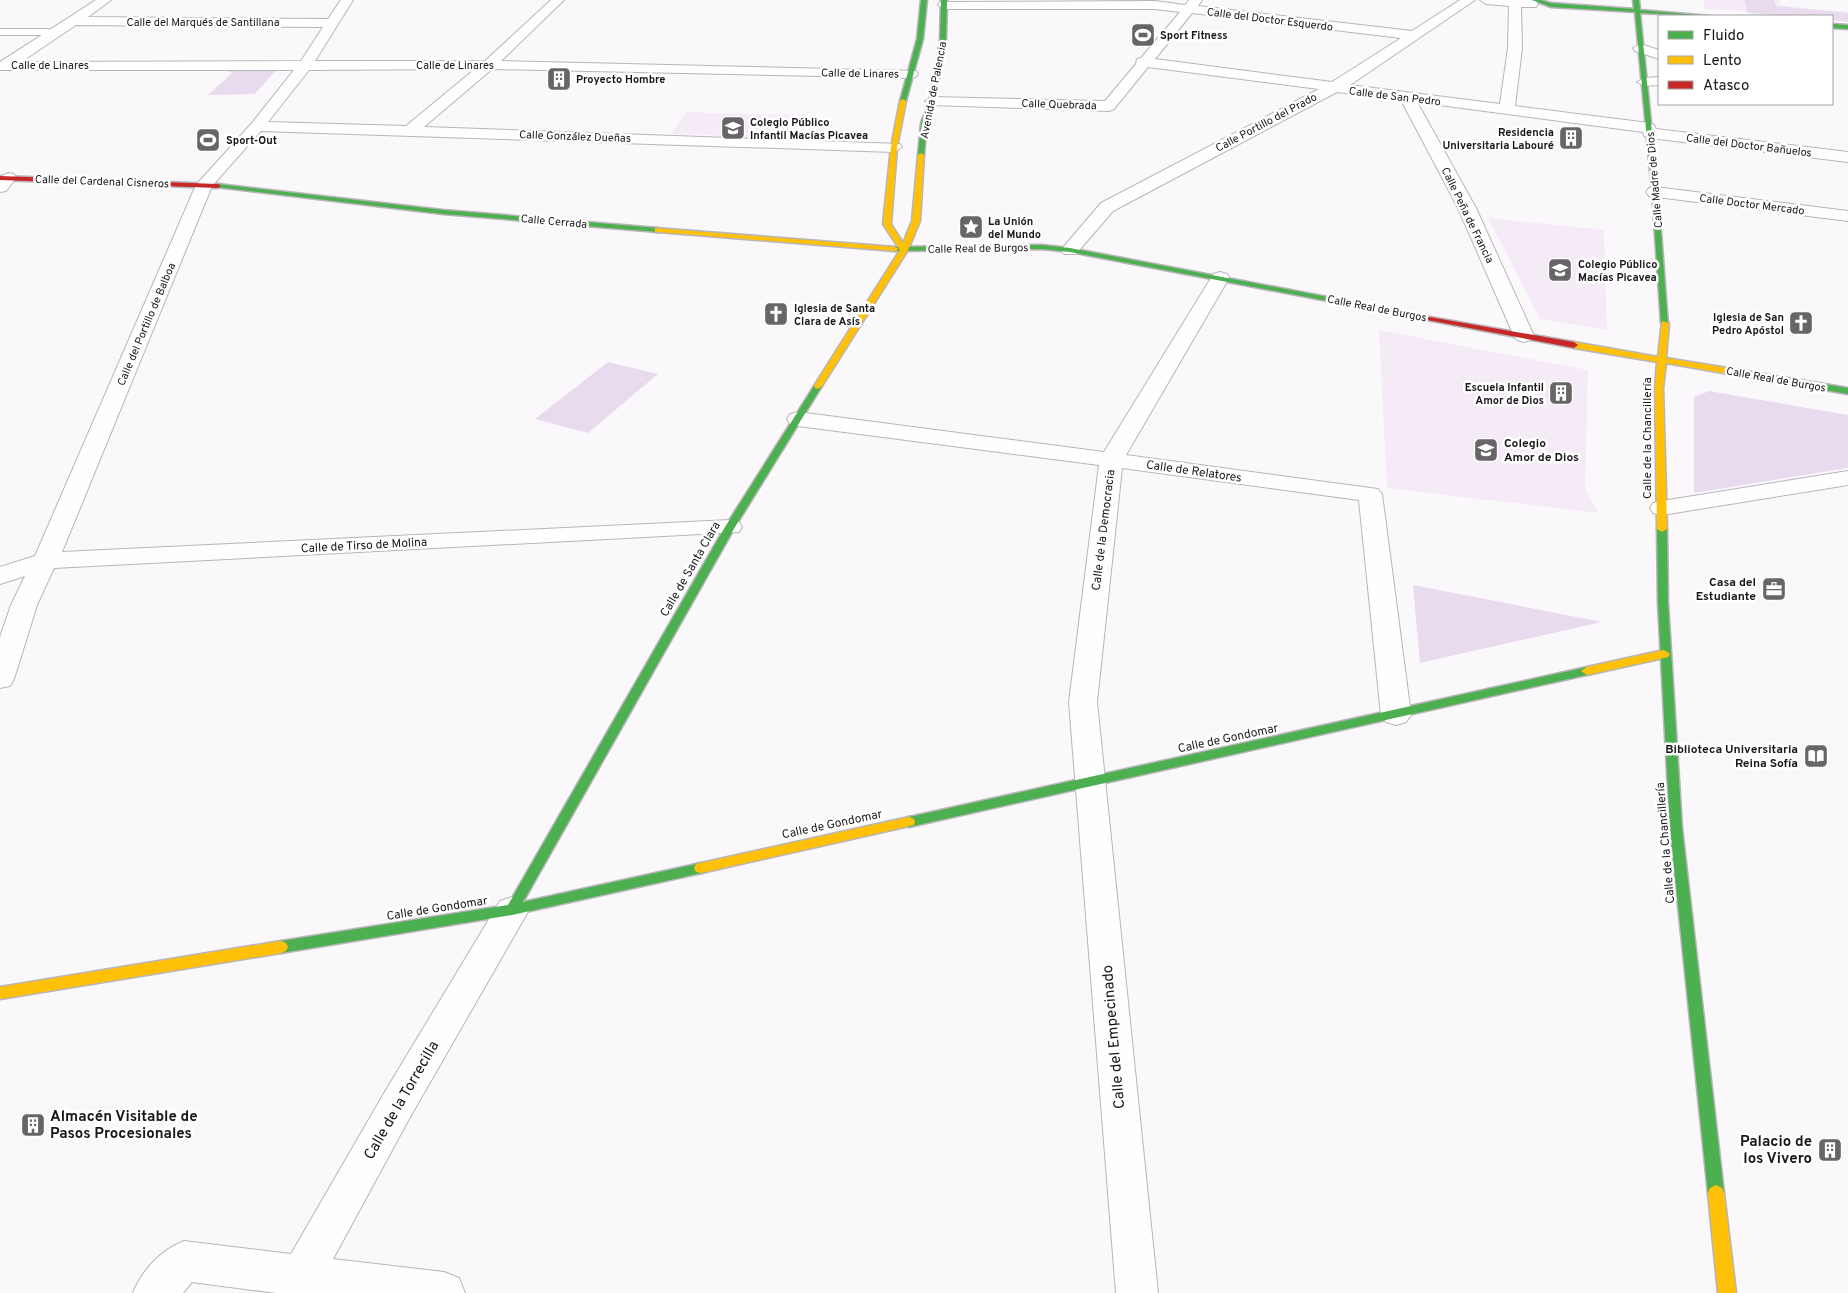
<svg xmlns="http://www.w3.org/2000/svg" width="1848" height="1293" viewBox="0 0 1848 1293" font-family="Overpass,sans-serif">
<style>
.built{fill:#f4ebf6}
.green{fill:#e8dbed}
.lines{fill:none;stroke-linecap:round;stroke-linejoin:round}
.lane-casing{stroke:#b8b5b9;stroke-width:2}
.street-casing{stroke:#b8b5b9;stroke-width:2}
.fast-casing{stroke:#b8b5b9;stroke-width:3}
.slow-casing{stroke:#b8b5b9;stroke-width:3}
.jam-casing{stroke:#b8b5b9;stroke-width:3}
.lane{fill:#fefeff;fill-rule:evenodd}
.street{fill:#fefeff;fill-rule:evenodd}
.fast{fill:#4caf50;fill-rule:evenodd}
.slow{fill:#ffc107;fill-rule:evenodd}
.jam{fill:#c62828;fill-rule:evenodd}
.labels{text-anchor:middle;stroke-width:5;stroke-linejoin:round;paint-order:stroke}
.far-street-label{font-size:11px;fill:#19161a;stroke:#fff}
.far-poi-label{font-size:11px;font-weight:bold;fill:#19161a;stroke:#fff;text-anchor:start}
.street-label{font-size:12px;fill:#19161a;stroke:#fff}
.poi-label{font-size:12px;font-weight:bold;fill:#19161a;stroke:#fff;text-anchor:end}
.near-street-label{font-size:15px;fill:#19161a;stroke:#fff}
.near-poi-label{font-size:15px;font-weight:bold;fill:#19161a;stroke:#fff;text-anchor:start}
</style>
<rect width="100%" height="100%" fill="#fbf8fc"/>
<path class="built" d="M 1704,0 L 1779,0 L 1781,6 L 1848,12 L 1848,20 L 1832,16 L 1704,9 Z
M 686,112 L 796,115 L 785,138 L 671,134 Z
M 1488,218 L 1604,230 L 1607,330 L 1540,319 Z
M 1379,330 L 1588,370 L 1585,488 L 1598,513 L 1387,488 Z"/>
<path class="green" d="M 1744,0 L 1774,0 L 1776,6 L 1848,13 L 1848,22 L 1832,20 L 1832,16 L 1785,16 L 1748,13 Z
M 276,70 L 255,94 L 208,95 L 232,73 L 229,71 Z
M 608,362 L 658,374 L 588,433 L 535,419 Z
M 1709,391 L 1848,415 L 1848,468 L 1694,493 L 1694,397 Z
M 1413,585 L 1602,622 L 1420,663 Z"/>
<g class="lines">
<defs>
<path id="lane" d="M 0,29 L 58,29 L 63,32 L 58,35 L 0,35 Z"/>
<path id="street" d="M 96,0 L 111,0 L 88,17 L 328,19 L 341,0 L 353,0 L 315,61 L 485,61 L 551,0 L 564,0 L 501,61 L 916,71 L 918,74 L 916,77 L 911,78 L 492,69 L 424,127 L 900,144 L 902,147 L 894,152 L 261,131 L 212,186 L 62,552 L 730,520 L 739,522 L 742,527 L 739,532 L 54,568 L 37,605 L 14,679 L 10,686 L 0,688 L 0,637 L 11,605 L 25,576 L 0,584 L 0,567 L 35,556 L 196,185 L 252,123 L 294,70 L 0,70 L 0,62 ZM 76,25 L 323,27 L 301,61 L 21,62 ZM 475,69 L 406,126 L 268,122 L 309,70 Z
M 1189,0 L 1202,0 L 1198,6 L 1412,31 L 1460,0 L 1475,0 L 1350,85 L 1500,104 L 1508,48 L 1509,6 L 1486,4 L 1480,0 L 1532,0 L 1536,1 L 1538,4 L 1536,7 L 1521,7 L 1522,48 L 1515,106 L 1649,123 L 1654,125 L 1656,129 L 1848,152 L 1848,162 L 1650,138 L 1644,136 L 1643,132 L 1417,102 L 1476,208 L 1534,336 L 1531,340 L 1524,342 L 1517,340 L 1514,336 L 1458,208 L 1401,100 L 1337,92 L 1113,211 L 1076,254 L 1064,254 L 1061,250 L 1101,203 L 1319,89 L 1148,67 L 1114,109 L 1109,111 L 932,105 L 925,101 L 932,97 L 1105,101 L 1136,64 L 1137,59 L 1141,58 L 1180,12 L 1155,9 L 944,9 L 938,5 L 940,2 L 1155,1 L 1185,5 ZM 1192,13 L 1401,38 L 1332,82 L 1155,59 Z
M 1640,44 L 1659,50 L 1659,59 L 1635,51 L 1633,48 Z
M 1659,77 L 1659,85 L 1644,86 L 1637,82 L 1644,78 Z
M 8,173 L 14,174 L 16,178 L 6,191 L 0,192 L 0,177 Z
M 1655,187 L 1848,211 L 1848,221 L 1649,196 L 1646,192 L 1649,188 Z
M 1220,272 L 1227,274 L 1229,278 L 1126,455 L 1378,489 L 1382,494 L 1411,715 L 1406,722 L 1396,725 L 1386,722 L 1381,715 L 1359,500 L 1122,468 L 1097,702 L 1158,1293 L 1116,1293 L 1069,702 L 1099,465 L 798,426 L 790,424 L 787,419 L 790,414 L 798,412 L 1104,452 L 1211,278 L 1213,274 Z
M 1848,471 L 1848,485 L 1662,515 L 1653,513 L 1650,508 L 1653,503 L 1662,501 Z
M 512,897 L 524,901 L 529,910 L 409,1119 L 333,1259 L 444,1272 L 459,1278 L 465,1293 L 276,1293 L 192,1282 L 183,1293 L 133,1293 C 142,1270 161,1250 184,1241 L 291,1254 L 383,1095 L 500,901 Z"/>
<path id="fast" d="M 921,0 L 927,0 L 923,39 L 906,101 L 903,103 L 900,101 L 917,39 Z
M 941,0 L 947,0 L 946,41 L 935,101 L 927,123 L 924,155 L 921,157 L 918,155 L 921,123 L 929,101 L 940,41 Z
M 1532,0 L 1540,0 L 1551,3 L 1634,9 L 1633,0 L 1639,0 L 1640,10 L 1710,16 L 1640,13 L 1658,192 L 1668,325 L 1661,323 L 1652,192 L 1635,12 L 1551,7 Z
M 1832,24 L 1848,25 L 1848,29 L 1832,28 Z
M 218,184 L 443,210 L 658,228 L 662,230 L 658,232 L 443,214 L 216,187 L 215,186 Z
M 1042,245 L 1070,248 L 1427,316 L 1431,318 L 1427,320 L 1070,252 L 1042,249 L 895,251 L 891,249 L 895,247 Z
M 1752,372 L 1848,388 L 1848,394 L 1749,377 L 1749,373 Z
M 818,383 L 822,386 L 735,527 L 523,902 L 701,863 L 706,864 L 708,868 L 706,872 L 512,915 L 281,953 L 276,951 L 274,947 L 276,943 L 281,941 L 508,905 L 725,527 L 814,386 Z
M 1662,526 L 1667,529 L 1668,603 L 1682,828 L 1724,1193 L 1722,1198 L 1716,1201 L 1710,1198 L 1708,1193 L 1670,828 L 1658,603 L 1657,529 Z
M 1587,667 L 1593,671 L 1591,674 L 909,827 L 904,825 L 903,822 L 904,819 L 909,817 Z"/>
<path id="slow" d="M 903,99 L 906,101 L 897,147 L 891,224 L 903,243 L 912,221 L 918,155 L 921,153 L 924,155 L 920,221 L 908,250 L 822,386 L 818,389 L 815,388 L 814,386 L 900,250 L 883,224 L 891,147 L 900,101 Z
M 655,228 L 895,247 L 899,249 L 895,251 L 658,232 L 655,232 Z
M 1662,321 L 1669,323 L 1666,358 L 1752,372 L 1756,375 L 1752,378 L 1666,363 L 1663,388 L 1667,529 L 1662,532 L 1657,529 L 1655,388 L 1657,362 L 1574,348 L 1570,345 L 1574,342 L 1658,357 Z
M 1664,650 L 1670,654 L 1668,657 L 1587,675 L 1581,671 L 1587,667 Z
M 909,817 L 914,819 L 915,822 L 914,825 L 701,873 L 696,872 L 694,868 L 696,864 L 701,863 Z
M 281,941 L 286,943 L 288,947 L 286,951 L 281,953 L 0,999 L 0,987 Z
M 1716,1185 L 1722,1188 L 1724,1193 L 1736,1293 L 1718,1293 L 1708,1193 L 1710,1188 Z"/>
<path id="jam" d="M 0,176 L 218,184 L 221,186 L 218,188 L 0,180 Z
M 1424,316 L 1574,342 L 1578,345 L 1574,348 L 1427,320 L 1423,318 Z"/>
</defs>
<use href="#lane" class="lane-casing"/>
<use href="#street" class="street-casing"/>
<use href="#fast" class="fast-casing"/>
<use href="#slow" class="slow-casing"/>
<use href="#jam" class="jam-casing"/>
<use href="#lane" class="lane"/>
<use href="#street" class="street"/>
<use href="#fast" class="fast"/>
<use href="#slow" class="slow"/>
<use href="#jam" class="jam"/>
</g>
<defs>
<symbol id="stadium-square" viewBox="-11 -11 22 22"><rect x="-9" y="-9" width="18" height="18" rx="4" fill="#686569" stroke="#fff"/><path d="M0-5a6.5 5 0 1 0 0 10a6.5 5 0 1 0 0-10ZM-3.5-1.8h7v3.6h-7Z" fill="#fff"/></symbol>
<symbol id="building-square" viewBox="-11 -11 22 22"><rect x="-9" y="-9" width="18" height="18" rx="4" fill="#686569" stroke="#fff"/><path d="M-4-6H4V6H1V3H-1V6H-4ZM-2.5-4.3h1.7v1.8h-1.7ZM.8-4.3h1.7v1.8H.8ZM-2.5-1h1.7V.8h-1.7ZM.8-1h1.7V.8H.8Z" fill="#fff"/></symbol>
<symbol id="school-square" viewBox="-11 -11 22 22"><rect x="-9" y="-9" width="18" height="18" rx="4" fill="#686569" stroke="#fff"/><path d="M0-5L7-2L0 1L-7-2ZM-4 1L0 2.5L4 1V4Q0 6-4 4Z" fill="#fff"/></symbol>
<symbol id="sight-square" viewBox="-11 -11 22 22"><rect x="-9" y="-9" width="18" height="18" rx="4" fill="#686569" stroke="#fff"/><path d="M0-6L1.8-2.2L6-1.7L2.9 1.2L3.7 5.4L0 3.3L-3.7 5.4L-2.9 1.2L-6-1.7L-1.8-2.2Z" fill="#fff"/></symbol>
<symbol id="church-square" viewBox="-11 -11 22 22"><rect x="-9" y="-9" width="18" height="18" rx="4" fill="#686569" stroke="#fff"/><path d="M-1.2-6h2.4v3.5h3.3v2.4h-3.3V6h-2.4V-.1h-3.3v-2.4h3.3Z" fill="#fff"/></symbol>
<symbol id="office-square" viewBox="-11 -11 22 22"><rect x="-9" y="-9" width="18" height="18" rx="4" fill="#686569" stroke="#fff"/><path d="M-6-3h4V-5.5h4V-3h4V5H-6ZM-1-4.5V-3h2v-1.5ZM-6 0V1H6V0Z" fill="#fff"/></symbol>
<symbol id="library-square" viewBox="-11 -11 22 22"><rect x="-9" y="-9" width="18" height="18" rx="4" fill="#686569" stroke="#fff"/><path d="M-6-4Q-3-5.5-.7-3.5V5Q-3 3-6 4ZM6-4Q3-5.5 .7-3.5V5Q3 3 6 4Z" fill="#fff"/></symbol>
</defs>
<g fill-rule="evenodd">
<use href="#stadium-square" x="1129" y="21" width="28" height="28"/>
<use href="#building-square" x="545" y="65" width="28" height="28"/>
<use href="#school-square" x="719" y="114" width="28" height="28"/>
<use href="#building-square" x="1557" y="124" width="28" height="28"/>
<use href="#stadium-square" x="194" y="126" width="28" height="28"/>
<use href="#sight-square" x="957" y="213" width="28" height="28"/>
<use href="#school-square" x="1546" y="256" width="28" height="28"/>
<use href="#church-square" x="762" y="300" width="28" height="28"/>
<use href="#church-square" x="1787" y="309" width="28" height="28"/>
<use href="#building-square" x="1547" y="379" width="28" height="28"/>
<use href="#school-square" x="1472" y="436" width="28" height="28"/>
<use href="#office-square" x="1760" y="575" width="28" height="28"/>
<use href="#library-square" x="1802" y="742" width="28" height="28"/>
<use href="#building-square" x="19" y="1111" width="28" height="28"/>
<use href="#building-square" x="1816" y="1136" width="28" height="28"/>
</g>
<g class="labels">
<g class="far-street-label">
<text transform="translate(1270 19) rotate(7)" y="4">Calle del Doctor Esquerdo</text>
<text x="203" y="26">Calle del Marqués de Santillana</text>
<text x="50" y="69">Calle de Linares</text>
<text x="455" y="69">Calle de Linares</text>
<text transform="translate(860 73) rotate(1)" y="4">Calle de Linares</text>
<text transform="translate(933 90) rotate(-79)" y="4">Avenida de Palencia</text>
<text transform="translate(1395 96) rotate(7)" y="4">Calle de San Pedro</text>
<text transform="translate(1059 104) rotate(2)" y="4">Calle Quebrada</text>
<text transform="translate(1266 122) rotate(-28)" y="4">Calle Portillo del Prado</text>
<text transform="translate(575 136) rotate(2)" y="4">Calle González Dueñas</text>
<text transform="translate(1749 145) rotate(7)" y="4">Calle del Doctor Bañuelos</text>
<text transform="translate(1654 180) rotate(-95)" y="4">Calle Madre de Dios</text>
<text transform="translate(102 181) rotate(2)" y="4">Calle del Cardenal Cisneros</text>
<text transform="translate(1752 204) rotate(7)" y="4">Calle Doctor Mercado</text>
<text transform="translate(1468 215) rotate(64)" y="4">Calle Peña de Francia</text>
<text transform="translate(554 221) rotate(5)" y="4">Calle Cerrada</text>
<text transform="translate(978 248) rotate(-1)" y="4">Calle Real de Burgos</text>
<text transform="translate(1377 308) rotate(11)" y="4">Calle Real de Burgos</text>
<text transform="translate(146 324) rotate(-67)" y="4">Calle del Portillo de Balboa</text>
<text transform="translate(1776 379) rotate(10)" y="4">Calle Real de Burgos</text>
</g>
<g class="far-poi-label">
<text x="1160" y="39">Sport Fitness</text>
<text x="576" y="83">Proyecto Hombre</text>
<text x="750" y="126">Colegio Público<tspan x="750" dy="13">Infantil Macías Picavea</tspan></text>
<text x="1554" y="136" text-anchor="end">Residencia<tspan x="1554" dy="13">Universitaria Labouré</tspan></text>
<text x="226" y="144">Sport-Out</text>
<text x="988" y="225">La Unión<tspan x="988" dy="13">del Mundo</tspan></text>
<text x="1578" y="268">Colegio Público<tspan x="1578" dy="13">Macías Picavea</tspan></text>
<text x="794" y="312">Iglesia de Santa<tspan x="794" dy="13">Clara de Asís</tspan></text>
<text x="1784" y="321" text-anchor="end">Iglesia de San<tspan x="1784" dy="13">Pedro Apóstol</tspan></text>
<text x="1544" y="391" text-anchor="end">Escuela Infantil<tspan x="1544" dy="13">Amor de Dios</tspan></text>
</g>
<g class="street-label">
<text transform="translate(1647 438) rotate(-90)" y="4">Calle de la Chancillería</text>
<text transform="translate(1194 471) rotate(8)" y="4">Calle de Relatores</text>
<text transform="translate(1103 530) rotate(-83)" y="4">Calle de la Democracia</text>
<text transform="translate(364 545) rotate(-3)" y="4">Calle de Tirso de Molina</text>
<text transform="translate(690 569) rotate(-60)" y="4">Calle de Santa Clara</text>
<text transform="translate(1228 738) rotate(-12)" y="4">Calle de Gondomar</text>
<text transform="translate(832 824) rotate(-12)" y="4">Calle de Gondomar</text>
<text transform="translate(1665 843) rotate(-95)" y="4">Calle de la Chancillería</text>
<text transform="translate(437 908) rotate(-9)" y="4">Calle de Gondomar</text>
</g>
<g class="poi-label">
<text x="1504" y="447" text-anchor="start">Colegio<tspan x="1504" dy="14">Amor de Dios</tspan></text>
<text x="1756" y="586">Casa del<tspan x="1756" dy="14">Estudiante</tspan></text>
<text x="1798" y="753">Biblioteca Universitaria<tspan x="1798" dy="14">Reina Sofía</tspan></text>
</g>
<g class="near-street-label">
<text transform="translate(1113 1037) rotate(-95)" y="5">Calle del Empecinado</text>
<text transform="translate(401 1100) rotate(-60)" y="5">Calle de la Torrecilla</text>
</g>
<g class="near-poi-label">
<text x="50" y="1121">Almacén Visitable de<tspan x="50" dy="17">Pasos Procesionales</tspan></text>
<text x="1812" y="1146" text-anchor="end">Palacio de<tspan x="1812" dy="17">los Vivero</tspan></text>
</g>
</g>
<rect x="1658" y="15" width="175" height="90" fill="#ffffff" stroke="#a3a2a3"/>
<rect x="1668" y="31" width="25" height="8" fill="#4caf50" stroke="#a3a2a3"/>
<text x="1703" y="40" font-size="15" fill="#19161a">Fluido</text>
<rect x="1668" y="56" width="25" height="8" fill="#ffc107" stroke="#a3a2a3"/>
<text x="1703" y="65" font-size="15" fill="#19161a">Lento</text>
<rect x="1668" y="81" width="25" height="8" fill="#c62828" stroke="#a3a2a3"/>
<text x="1703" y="90" font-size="15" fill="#19161a">Atasco</text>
</svg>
